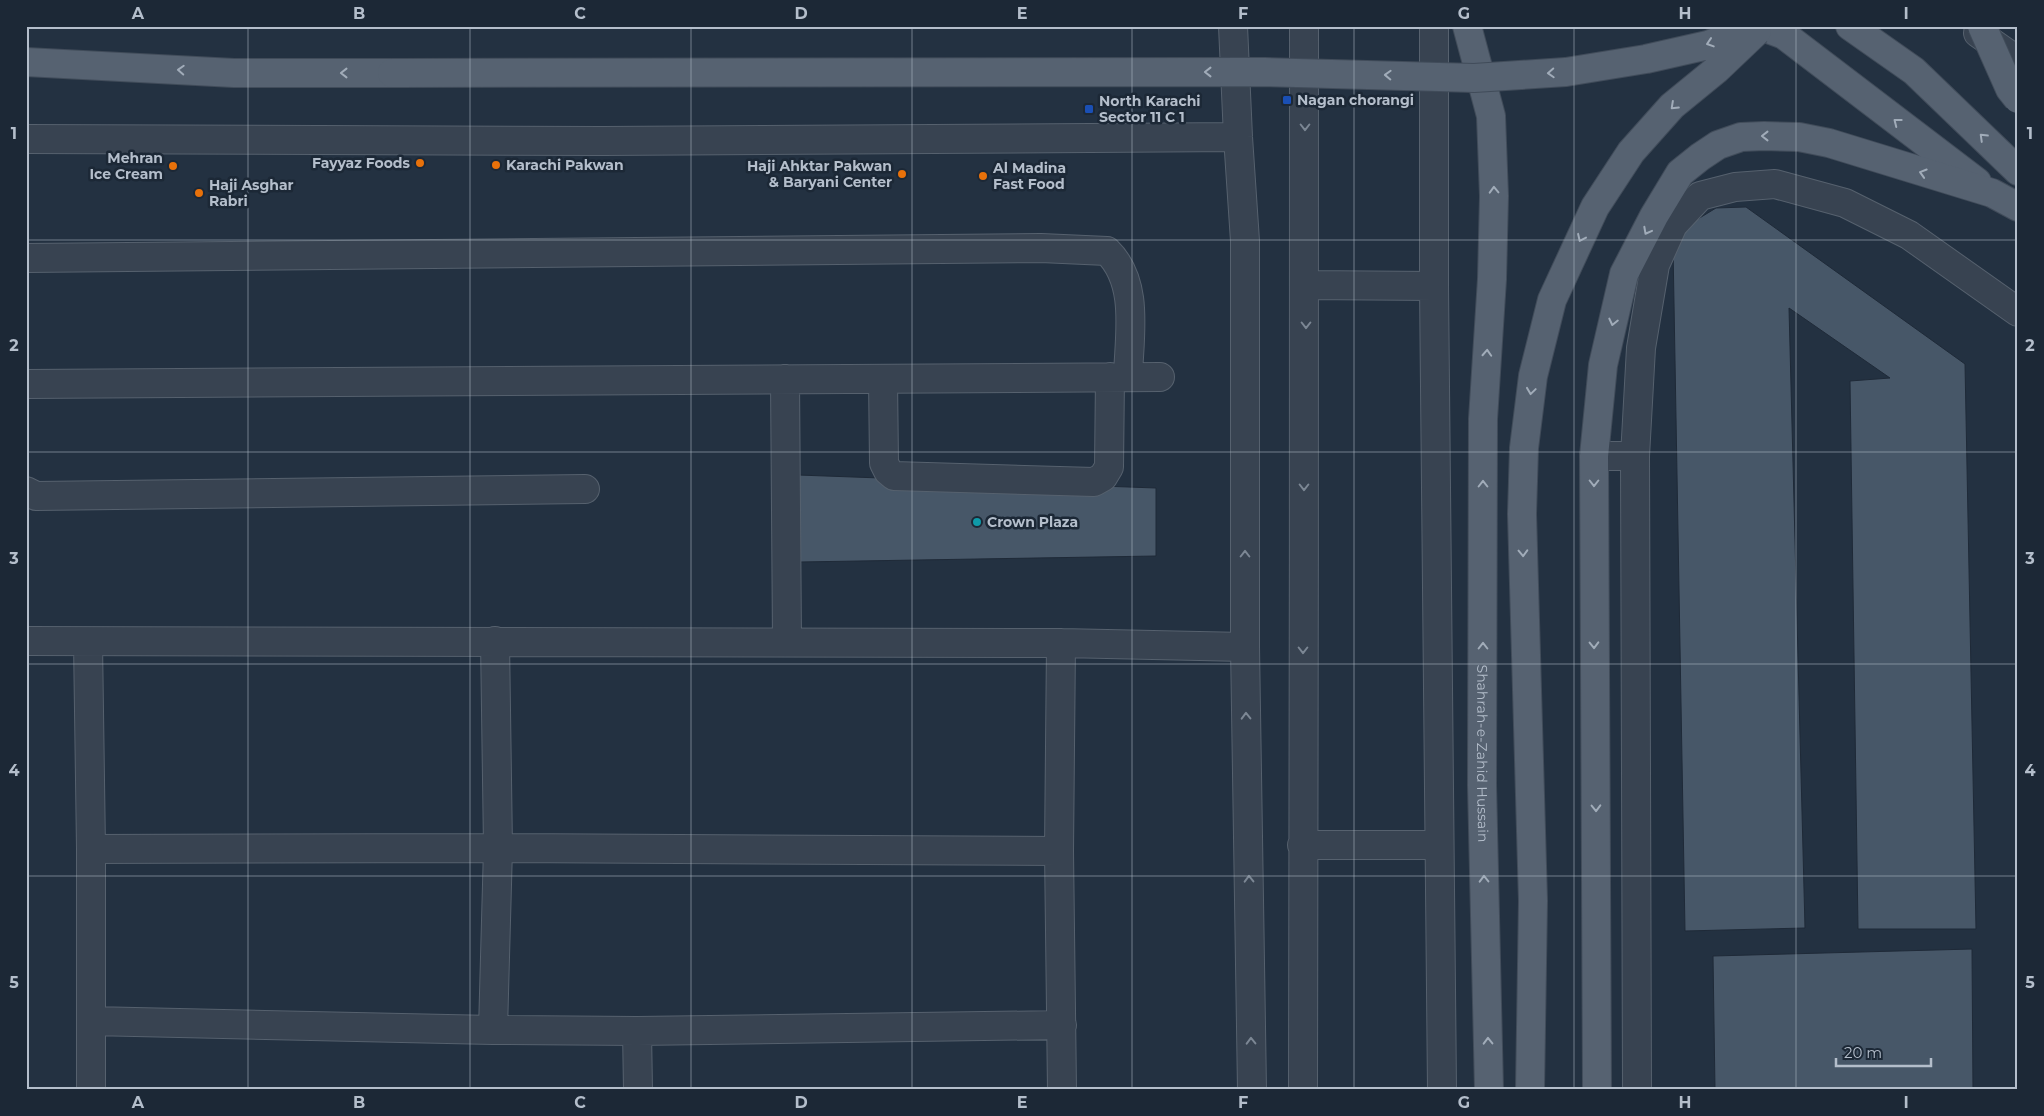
<svg xmlns="http://www.w3.org/2000/svg" width="2044" height="1116" viewBox="0 0 2044 1116" font-family="Montserrat,sans-serif">
<style>
.building{fill:#475768;stroke:#1f2a38}
.lines{fill:none;stroke-linecap:round;stroke-linejoin:round}
.minor-casing{stroke:#56616e;stroke-width:30}
.major-casing{stroke:#414c5a;stroke-width:30}
.minor{stroke:#384351;stroke-width:28}
.major{stroke:#566271;stroke-width:28}
.major-bridge-casing{stroke:#414c5a;stroke-width:30;stroke-linecap:butt}
.major-bridge{stroke:#566271;stroke-width:28}
.oneway{stroke:#a1acb9}
.oneway2{stroke:#7c8794}
.grid{fill:none;stroke:#b4becb;stroke-width:1;stroke-opacity:0.55}
.transit-dot{fill:#1a4fb4;stroke:#1c2836;stroke-width:2}
.food-dot{fill:#e8710a;stroke:#1c2836;stroke-width:2}
.culture-dot{fill:#0f9aa8;stroke:#1c2836;stroke-width:2}
.labels{text-anchor:middle;stroke-width:5;stroke-linejoin:round;paint-order:stroke}
.poi-label{font-size:14px;font-weight:bold;fill:#b4becb;stroke:#1c2836;text-anchor:start}
.street-label{font-size:14px;fill:#b4becb;stroke:#1c2836}
.neatline{fill:none;stroke:#b4becb;stroke-width:2}
.grid-label{font-size:16px;text-anchor:middle;font-weight:bold;fill:#b4becb}
</style>
<rect width="100%" height="100%" fill="#233141"/>
<path class="building" d="M 1746,207 L 1965,364 L 1976,929 L 1858,929 L 1850,381 L 1890,378 L 1789,308 L 1805,928 L 1685,931 L 1673,246 L 1688,225 L 1716,208 Z
M 798,475 L 1156,488 L 1156,556 L 800,562 Z
M 1972,949 L 1973,1090 L 1715,1090 L 1713,956 Z"/>
<g class="lines">
<defs>
<path id="minor" d="M 1233,26 L 1238,137 L 1245,241 L 1245,647 L 1252,1090
M 1434,26 L 1434,286 L 1442,1090
M 1978,33 L 2018,61
M 26,139 L 603,141 L 1238,137
M 26,258 L 1041,248 L 1107,251 C 1140,283 1129,336 1128,377
M 1306,285 L 1434,286
M 785,379 L 787,642
M 883,379 L 884,463 L 888,471 L 894,476 L 1094,482 L 1103,477 L 1109,467 L 1110,377
M 26,384 L 1160,377
M 1594,456 L 1635,456 L 1641,348 L 1655,265 L 1673,225 L 1700,196 L 1735,187 L 1775,184 L 1845,203 L 1909,235 L 2018,312
M 1635,456 L 1637,1090
M 26,491 L 36,496 L 585,489
M 26,641 L 1061,643 L 1245,647
M 88,642 L 91,849 L 91,1090
M 1061,643 L 1059,851 L 1062,1090
M 1302,845 L 1439,845
M 91,849 L 498,848 L 1059,851
M 91,1021 L 493,1030 L 637,1031 L 1062,1025
M 493,1030 L 498,848 L 495,641
M 637,1031 L 638,1090
M 1303,1090 C 1301,735 1307,381 1304,26"/>
<g id="major">
<path id="s1" d="M 1467,26 L 1491,116 L 1494,196 L 1492,279 L 1483,419 L 1482,785 L 1489,1090"/>
<path d="M 1760,26 L 1784,35 L 1977,182"/>
<path d="M 1850,26 L 1914,71 L 2018,171"/>
<path d="M 26,62 L 234,73 L 392,73"/>
<path d="M 1597,1090 L 1594,456 L 1603,365 L 1624,274 L 1654,216 L 1680,173 L 1700,157 L 1718,145 L 1741,137 L 1764,136 L 1799,137 L 1829,143 L 1992,193 L 2018,207"/>
</g>
</defs>
<use href="#minor" class="minor-casing"/>
<use href="#major" class="major-casing"/>
<use href="#minor" class="minor"/>
<use href="#major" class="major"/>
<defs>
<path id="major-bridge" d="M 1982,26 L 2010,89 L 2018,99
M 392,73 L 1265,72 L 1474,78 L 1566,72 L 1646,59 L 1708,45 L 1756,26
M 1530,1090 L 1533,901 L 1522,514 L 1524,448 L 1533,376 L 1552,300 L 1595,207 L 1631,152 L 1672,106 L 1716,70 L 1757,31"/>
</defs>
<use href="#major-bridge" class="major-bridge-casing"/>
<use href="#major-bridge" class="major-bridge"/>
</g>
<defs><path id="oneway-chevron" d="M-2-3.5L2.5 0L-2 3.5" fill="none" stroke-width="1.6" stroke-linecap="round" stroke-linejoin="round" transform="scale(1.25)"/></defs>
<g class="oneway">
<use href="#oneway-chevron" transform="translate(1710 43) rotate(162)"/>
<use href="#oneway-chevron" transform="translate(181 70) rotate(-177)"/>
<use href="#oneway-chevron" transform="translate(1208 72) rotate(180)"/>
<use href="#oneway-chevron" transform="translate(344 73) rotate(-180)"/>
<use href="#oneway-chevron" transform="translate(1551 73) rotate(177)"/>
<use href="#oneway-chevron" transform="translate(1388 75) rotate(-178)"/>
<use href="#oneway-chevron" transform="translate(1674 106) rotate(137)"/>
<use href="#oneway-chevron" transform="translate(1897 122) rotate(-142)"/>
<use href="#oneway-chevron" transform="translate(1765 136) rotate(180)"/>
<use href="#oneway-chevron" transform="translate(1983 137) rotate(-136)"/>
<use href="#oneway-chevron" transform="translate(1923 173) rotate(-163)"/>
<use href="#oneway-chevron" transform="translate(1494 190) rotate(-92)"/>
<use href="#oneway-chevron" transform="translate(1647 231) rotate(118)"/>
<use href="#oneway-chevron" transform="translate(1581 238) rotate(115)"/>
<use href="#oneway-chevron" transform="translate(1613 322) rotate(103)"/>
<use href="#oneway-chevron" transform="translate(1487 353) rotate(-87)"/>
<use href="#oneway-chevron" transform="translate(1531 391) rotate(98)"/>
<use href="#oneway-chevron" transform="translate(1594 483) rotate(90)"/>
<use href="#oneway-chevron" transform="translate(1483 484) rotate(-90)"/>
<use href="#oneway-chevron" transform="translate(1523 553) rotate(88)"/>
<use href="#oneway-chevron" transform="translate(1594 645) rotate(89)"/>
<use href="#oneway-chevron" transform="translate(1483 646) rotate(-90)"/>
<use href="#oneway-chevron" transform="translate(1596 808) rotate(89)"/>
<use href="#oneway-chevron" transform="translate(1484 879) rotate(-91)"/>
<use href="#oneway-chevron" transform="translate(1488 1041) rotate(-91)"/>
</g>
<g class="oneway2">
<use href="#oneway-chevron" transform="translate(1305 127) rotate(90)"/>
<use href="#oneway-chevron" transform="translate(1306 325) rotate(90)"/>
<use href="#oneway-chevron" transform="translate(1304 487) rotate(90)"/>
<use href="#oneway-chevron" transform="translate(1245 554) rotate(-90)"/>
<use href="#oneway-chevron" transform="translate(1303 650) rotate(90)"/>
<use href="#oneway-chevron" transform="translate(1246 716) rotate(-91)"/>
<use href="#oneway-chevron" transform="translate(1249 879) rotate(-91)"/>
<use href="#oneway-chevron" transform="translate(1251 1041) rotate(-91)"/>
</g>
<path class="grid" d="M 248,26 L 248,1090M 470,26 L 470,1090M 691,26 L 691,1090M 912,26 L 912,1090M 1132,26 L 1132,1090M 1354,26 L 1354,1090M 1574,26 L 1574,1090M 1796,26 L 1796,1090M 26,240 L 2018,240M 26,452 L 2018,452M 26,664 L 2018,664M 26,876 L 2018,876"/>
<g class="transit-dot">
<rect x="1282" y="95" width="10" height="10" rx="2.5"/>
<rect x="1084" y="104" width="10" height="10" rx="2.5"/>
</g>
<g class="food-dot">
<circle cx="420" cy="163" r="5"/>
<circle cx="496" cy="165" r="5"/>
<circle cx="173" cy="166" r="5"/>
<circle cx="902" cy="174" r="5"/>
<circle cx="983" cy="176" r="5"/>
<circle cx="199" cy="193" r="5"/>
</g>
<circle class="culture-dot" cx="977" cy="522" r="5"/>
<g class="labels">
<g class="poi-label">
<text x="1297" y="105">Nagan chorangi</text>
<text x="1099" y="106">North Karachi<tspan x="1099" dy="16">Sector 11 C 1</tspan></text>
<text x="163" y="163" text-anchor="end">Mehran<tspan x="163" dy="16">Ice Cream</tspan></text>
<text x="410" y="168" text-anchor="end">Fayyaz Foods</text>
<text x="506" y="170">Karachi Pakwan</text>
<text x="892" y="171" text-anchor="end">Haji Ahktar Pakwan<tspan x="892" dy="16">&amp; Baryani Center</tspan></text>
<text x="993" y="173">Al Madina<tspan x="993" dy="16">Fast Food</tspan></text>
<text x="209" y="190">Haji Asghar<tspan x="209" dy="16">Rabri</tspan></text>
<text x="987" y="527">Crown Plaza</text>
</g>
<g class="street-label">
<text dy="5" stroke="none"><textPath href="#s1" startOffset="731">Shahrah-e-Zahid Hussain</textPath></text>
</g>
</g>
<rect width="2044" height="1116" fill="none" stroke="#1c2836" stroke-width="55"/>
<path d="M1836 1058v8h95v-8" fill="none" stroke="#b4becb" stroke-width="2.5"/>
<text x="1844" y="1058" font-size="15" fill="#b4becb" stroke="#1c2836" stroke-width="4" paint-order="stroke">20 m</text>
<rect x="28" y="28" width="1988" height="1060" class="neatline"/>
<g class="grid-label">
<text x="138" y="19">A</text>
<text x="359" y="19">B</text>
<text x="580" y="19">C</text>
<text x="801" y="19">D</text>
<text x="1022" y="19">E</text>
<text x="1243" y="19">F</text>
<text x="1464" y="19">G</text>
<text x="1685" y="19">H</text>
<text x="1906" y="19">I</text>
<text x="14" y="139">1</text>
<text x="2030" y="139">1</text>
<text x="14" y="351">2</text>
<text x="2030" y="351">2</text>
<text x="14" y="564">3</text>
<text x="2030" y="564">3</text>
<text x="14" y="776">4</text>
<text x="2030" y="776">4</text>
<text x="14" y="988">5</text>
<text x="2030" y="988">5</text>
<text x="138" y="1108">A</text>
<text x="359" y="1108">B</text>
<text x="580" y="1108">C</text>
<text x="801" y="1108">D</text>
<text x="1022" y="1108">E</text>
<text x="1243" y="1108">F</text>
<text x="1464" y="1108">G</text>
<text x="1685" y="1108">H</text>
<text x="1906" y="1108">I</text>
</g>
</svg>
